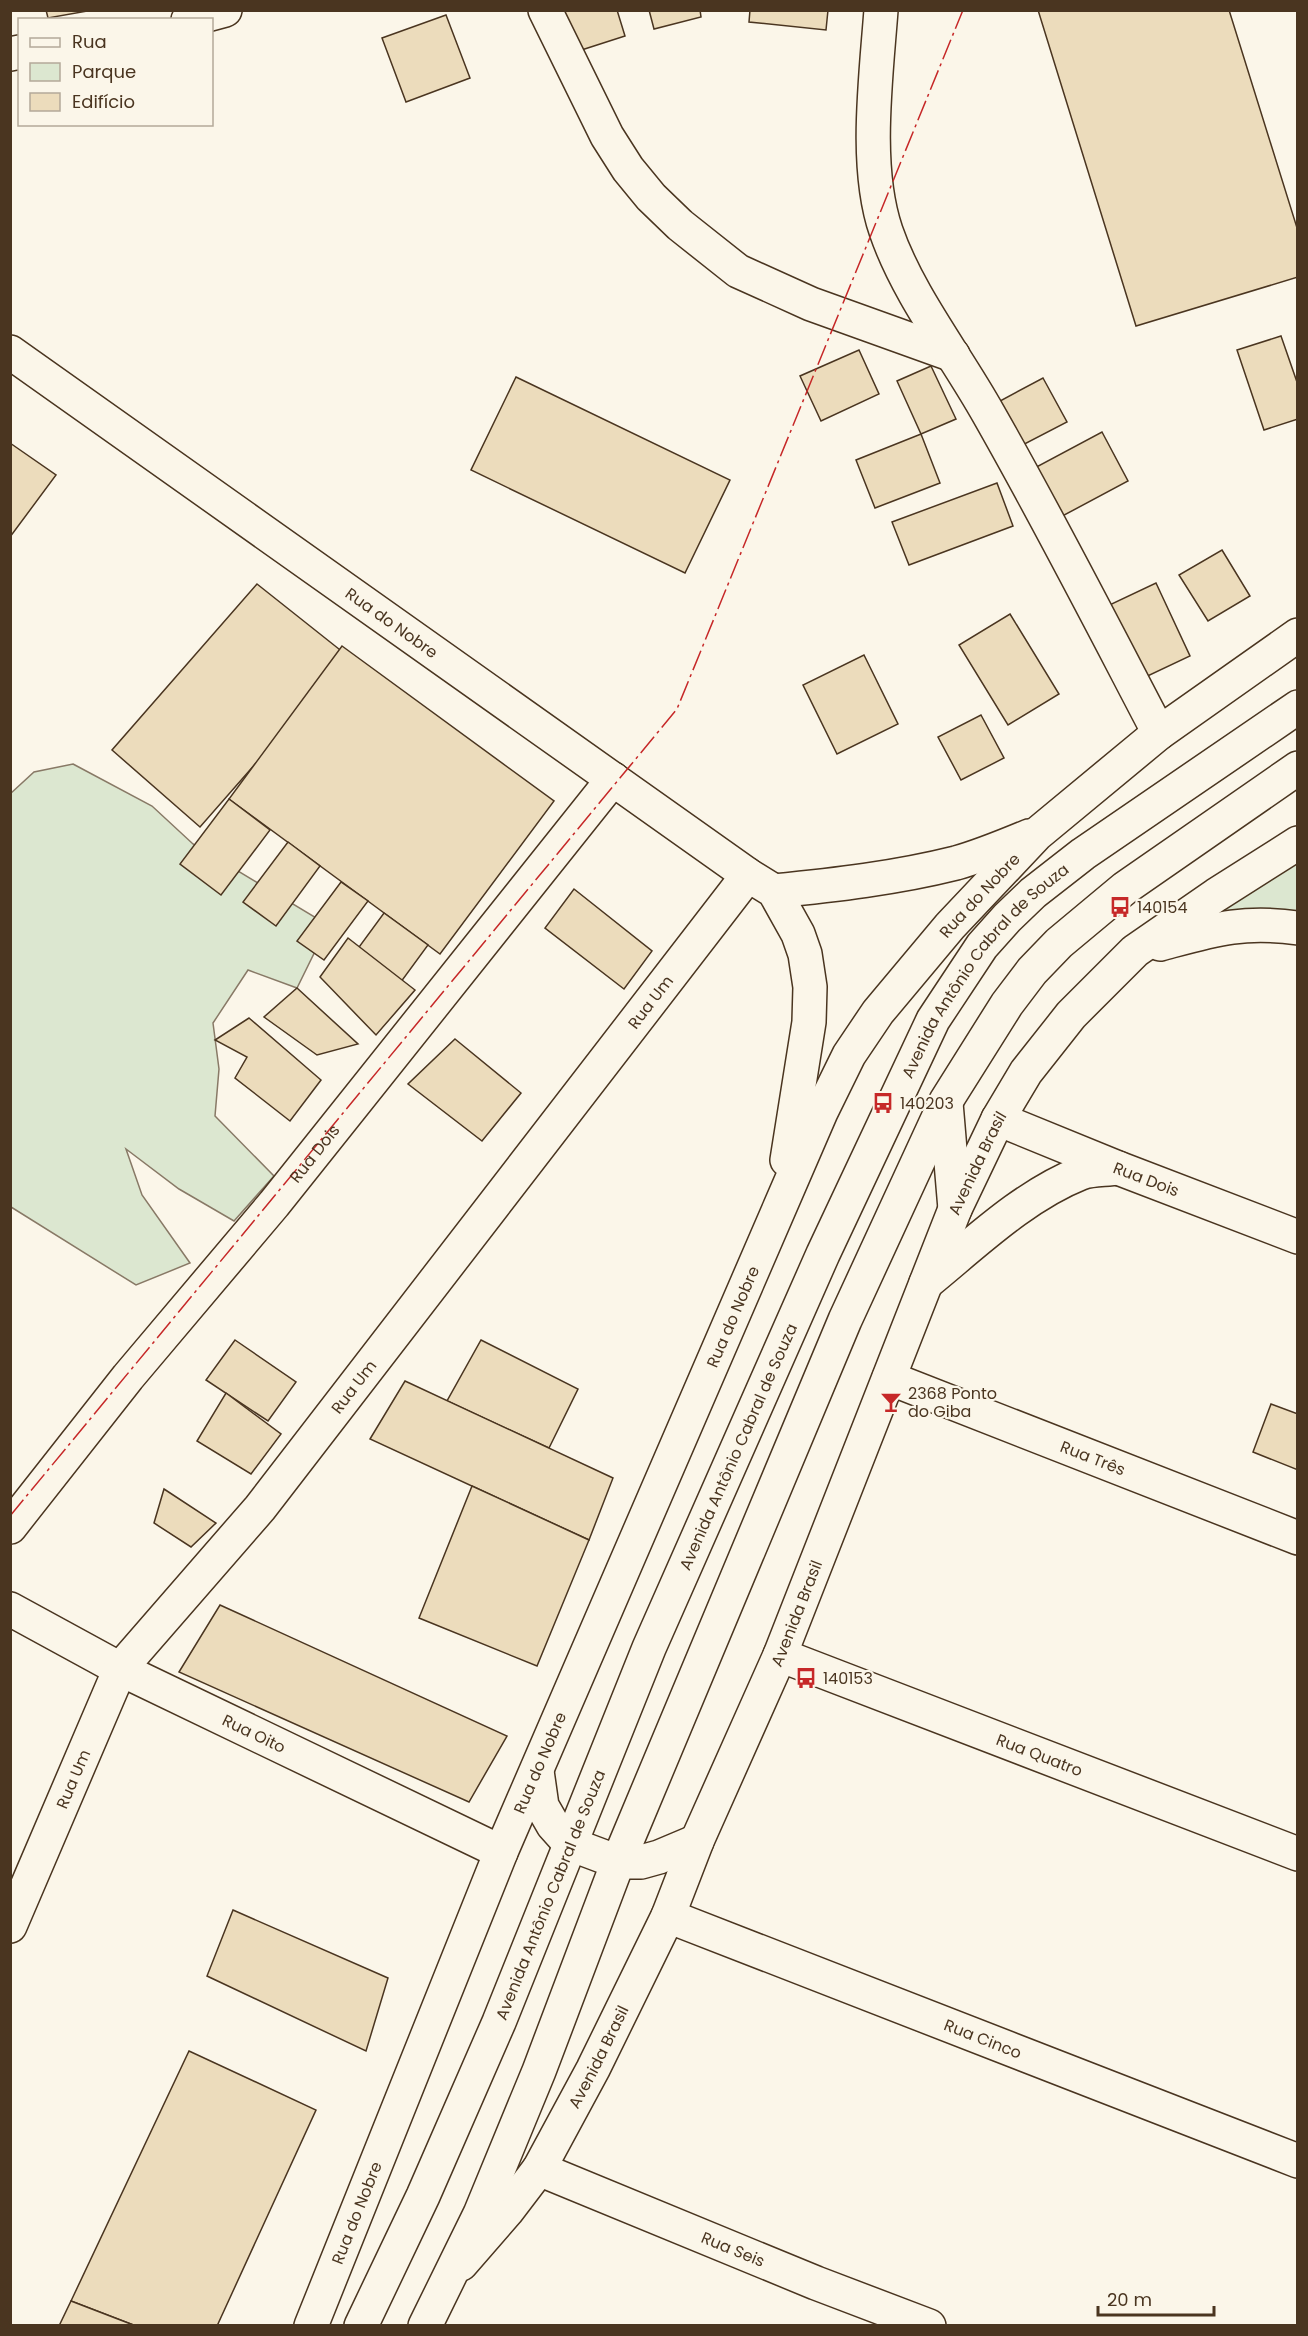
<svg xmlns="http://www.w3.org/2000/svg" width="1308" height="2336" viewBox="0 0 1308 2336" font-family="Poppins,sans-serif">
	<rect width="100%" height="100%" fill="#fbf6e9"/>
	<g fill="#dce7d0" stroke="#887966" stroke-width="1.5">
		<path d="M73 764 152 806 193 844 328 925 297 988 248 970 213 1023 219 1069 215 1116 274 1176 234 1221 179 1189 126 1149 142 1195 190 1263 136 1285 11 1207 10 794 34 772Z"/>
		<path d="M1297 856V920L1178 929Z"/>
	</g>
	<g fill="#ecdcbc" stroke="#4a3520" stroke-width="1.5">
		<path d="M46 10H93L48 18Z"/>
		<path d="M554 10H617L625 36 569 54Z"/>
		<path d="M649 10H700L701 17 654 29Z"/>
		<path d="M750 10H828L826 30 749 22Z"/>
		<path d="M1038 10H1229L1298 231V277L1136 326Z"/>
		<path d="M446 15 470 78 406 102 382 38Z"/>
		<path d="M1281 336 1298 385V419L1264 430 1237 350Z"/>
		<path d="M859 350 879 394 821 421 800 376Z"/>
		<path d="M931 366 956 419 921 434 897 381Z"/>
		<path d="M516 377 730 480 685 573 471 470Z"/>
		<path d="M1043 378 1067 422 1011 451 987 408Z"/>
		<path d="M1102 432 1128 481 1053 521 1027 472Z"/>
		<path d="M921 434 940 483 875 508 856 460Z"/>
		<path d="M10 443 56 475 10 537Z"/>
		<path d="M997 483 1013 526 909 565 892 522Z"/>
		<path d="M1222 550 1250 596 1208 621 1179 575Z"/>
		<path d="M1156 583 1190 656 1137 681 1103 608Z"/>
		<path d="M257 584 349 657 200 827 112 750Z"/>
		<path d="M1010 614 1059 694 1008 725 959 645Z"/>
		<path d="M342 646 554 801 440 954 229 799Z"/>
		<path d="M864 655 898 724 837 754 803 685Z"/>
		<path d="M981 715 1004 758 961 780 938 737Z"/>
		<path d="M229 799 270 830 221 895 180 864Z"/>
		<path d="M288 842 320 866 276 926 243 902Z"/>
		<path d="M341 882 368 901 324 960 297 941Z"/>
		<path d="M574 889 652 951 624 989 545 928Z"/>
		<path d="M384 913 428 945 384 1005 340 973Z"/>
		<path d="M348 938 415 990 376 1035 320 977Z"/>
		<path d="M297 988 358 1044 317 1055 264 1017Z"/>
		<path d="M249 1018 321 1080 290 1121 235 1078 247 1057 215 1040Z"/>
		<path d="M455 1039 521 1093 482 1141 408 1084Z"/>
		<path d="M235 1340 296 1382 268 1421 206 1380Z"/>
		<path d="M481 1340 578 1389 549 1448 447 1401Z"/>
		<path d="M405 1381 613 1478 589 1540 370 1439Z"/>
		<path d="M226 1393 281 1434 251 1474 197 1441Z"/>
		<path d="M1271 1404 1298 1414V1470L1253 1452Z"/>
		<path d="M472 1486 589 1540 537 1666 419 1618Z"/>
		<path d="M164 1489 216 1523 191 1547 154 1523Z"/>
		<path d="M220 1605 507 1736 469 1802 179 1672Z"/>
		<path d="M233 1910 388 1978 366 2051 207 1976Z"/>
		<path d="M189 2051 316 2110 217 2326H136L71 2301Z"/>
		<path d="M71 2301 136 2326H59Z"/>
	</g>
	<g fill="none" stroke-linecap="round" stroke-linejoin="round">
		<defs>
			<g id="street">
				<path d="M545 10 607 136 628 169 651 197 680 225 738 271 811 304 953 355"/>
				<path d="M881 10C876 78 864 167 886 231 908 295 955 354 988 413 1048 518 1103 626 1159 733"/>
				<path d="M188 20 225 10"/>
				<path d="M10 54 20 52"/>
				<path id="s1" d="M998 1119 1118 1168 1298 1237"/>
				<path d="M926 1283C974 1244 1023 1196 1081 1173 1092 1169 1106 1170 1118 1168"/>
				<path id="s2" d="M889 1378 1298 1538"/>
				<path id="s3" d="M10 1527 128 1377 274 1204 613 779"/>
				<path id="s4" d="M10 1609 120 1669 501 1852"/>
				<path id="s5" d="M780 1655 1298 1854"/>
				<path id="s6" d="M668 1916 1298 2161"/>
				<path id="s7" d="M10 1926 120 1669 260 1508 748 875"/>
				<path id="s8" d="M539 2169 816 2283 929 2326"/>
			</g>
			<g id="secondary">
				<path id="s9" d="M10 352 748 875 774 891 798 934 805 954 810 987 809 1022 787 1160"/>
				<path d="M774 891C835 885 896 878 956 863 981 856 1005 846 1029 836"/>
				<path id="s10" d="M311 2326 501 1852 821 1112 849 1055 878 1012 950 926 1037 834 1159 733 1298 635"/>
			</g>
			<g id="primary">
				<path d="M1160 944C1212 930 1242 920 1298 928"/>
				<path id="s11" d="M461 2264 507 2211 539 2169 593 2069 668 1916 697 1841 780 1655 955 1209 998 1119 1026 1072 1071 1015 1135 951 1216 895 1298 843"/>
			</g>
			<g id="highway">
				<path d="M946 1103 955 1209"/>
				<path d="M537 1771 542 1806 553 1825 570 1844 618 1862H641L659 1857 697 1841"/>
				<path id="s12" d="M361 2326 423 2196 499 2022 649 1648 823 1254 933 1020 982 946 1007 918 1033 893 1083 854 1298 707"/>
				<path d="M425 2326 480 2214 539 2071 618 1862 845 1320 946 1101 1007 1004 1032 971 1059 943 1125 888 1298 768"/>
			</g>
		</defs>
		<use href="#street" stroke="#4a3520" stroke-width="36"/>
		<use href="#secondary" stroke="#4a3520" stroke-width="36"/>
		<use href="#primary" stroke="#4a3520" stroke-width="36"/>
		<use href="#highway" stroke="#4a3520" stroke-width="36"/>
		<use href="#street" stroke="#fbf6e9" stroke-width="33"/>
		<use href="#secondary" stroke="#fbf6e9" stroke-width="33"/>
		<use href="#primary" stroke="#fbf6e9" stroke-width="33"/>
		<use href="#highway" stroke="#fbf6e9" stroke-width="33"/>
		<path stroke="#c62828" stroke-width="1.5" stroke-dasharray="21 4.5 3 4.5" stroke-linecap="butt" d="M10 1516 677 709 963 10"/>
	</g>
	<defs>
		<symbol id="bus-bare" viewBox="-9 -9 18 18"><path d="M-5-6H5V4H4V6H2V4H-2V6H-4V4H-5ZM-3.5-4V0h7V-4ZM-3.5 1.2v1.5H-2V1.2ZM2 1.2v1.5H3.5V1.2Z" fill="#c62828" stroke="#fbf6e9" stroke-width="2.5" paint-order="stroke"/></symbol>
		<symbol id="bar-bare" viewBox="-9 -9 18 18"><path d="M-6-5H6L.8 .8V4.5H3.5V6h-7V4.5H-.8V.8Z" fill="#c62828" stroke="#fbf6e9" stroke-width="2.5" paint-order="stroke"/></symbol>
	</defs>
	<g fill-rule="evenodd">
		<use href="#bus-bare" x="1105" y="892" width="30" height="30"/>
		<use href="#bus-bare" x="868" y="1088" width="30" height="30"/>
		<use href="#bar-bare" x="876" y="1387" width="30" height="30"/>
		<use href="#bus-bare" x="791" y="1663" width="30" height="30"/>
	</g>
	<g text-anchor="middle" stroke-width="4.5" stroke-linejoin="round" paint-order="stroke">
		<g font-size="16" fill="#4a3520" stroke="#fbf6e9">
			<text dy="6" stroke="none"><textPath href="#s9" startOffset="468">Rua do Nobre</textPath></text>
			<text dy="6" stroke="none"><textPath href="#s10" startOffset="1587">Rua do Nobre</textPath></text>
			<text dy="6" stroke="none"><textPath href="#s12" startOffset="1497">Avenida Antônio Cabral de Souza</textPath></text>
			<text dy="6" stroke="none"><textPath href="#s7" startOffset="1132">Rua Um</textPath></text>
			<text dy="6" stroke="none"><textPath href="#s3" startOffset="482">Rua Dois</textPath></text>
			<text dy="6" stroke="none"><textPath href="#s11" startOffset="1221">Avenida Brasil</textPath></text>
			<text dy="6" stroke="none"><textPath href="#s1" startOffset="160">Rua Dois</textPath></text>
			<text dy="6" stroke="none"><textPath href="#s10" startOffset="1094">Rua do Nobre</textPath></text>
			<text dy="6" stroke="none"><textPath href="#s7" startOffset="646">Rua Um</textPath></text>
			<text dy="6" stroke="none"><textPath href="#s12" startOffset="957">Avenida Antônio Cabral de Souza</textPath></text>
			<text dy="6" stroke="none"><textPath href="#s2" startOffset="219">Rua Três</textPath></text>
			<text dy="6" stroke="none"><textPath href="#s11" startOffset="736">Avenida Brasil</textPath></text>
			<text dy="6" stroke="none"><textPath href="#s4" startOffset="274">Rua Oito</textPath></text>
			<text dy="6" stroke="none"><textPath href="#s5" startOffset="278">Rua Quatro</textPath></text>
			<text dy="6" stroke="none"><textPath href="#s10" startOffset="608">Rua do Nobre</textPath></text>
			<text dy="6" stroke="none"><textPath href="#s7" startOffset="160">Rua Um</textPath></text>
			<text dy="6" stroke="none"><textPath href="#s12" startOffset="471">Avenida Antônio Cabral de Souza</textPath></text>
			<text dy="6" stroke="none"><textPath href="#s6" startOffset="338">Rua Cinco</textPath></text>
			<text dy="6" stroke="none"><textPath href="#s11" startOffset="250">Avenida Brasil</textPath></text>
			<text dy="6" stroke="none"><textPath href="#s10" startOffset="122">Rua do Nobre</textPath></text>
			<text dy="6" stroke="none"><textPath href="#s8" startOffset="210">Rua Seis</textPath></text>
		</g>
		<g font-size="16" fill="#4a3520" stroke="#fbf6e9" text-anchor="start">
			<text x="1137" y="913">140154</text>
			<text x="900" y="1109">140203</text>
			<text x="908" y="1399">2368 Ponto<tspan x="908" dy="18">do Giba</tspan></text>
			<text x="823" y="1684">140153</text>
		</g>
	</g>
	<rect width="1308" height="2336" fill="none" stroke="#4a3520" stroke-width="24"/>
	<rect x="18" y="18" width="195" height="108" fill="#fbf6e9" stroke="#b4a999" stroke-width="1.5"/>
	<rect x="30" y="38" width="30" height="9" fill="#fbf6e9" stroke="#b4a999" stroke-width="1.5"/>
	<text x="72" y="48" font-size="18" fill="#4a3520">Rua</text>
	<rect x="30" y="63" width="30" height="18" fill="#dce7d0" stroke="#b4a999" stroke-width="1.5"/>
	<text x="72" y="78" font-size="18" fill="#4a3520">Parque</text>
	<rect x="30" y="93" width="30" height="18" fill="#ecdcbc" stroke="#b4a999" stroke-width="1.5"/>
	<text x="72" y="108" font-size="18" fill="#4a3520">Edifício</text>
	<path d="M1098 2306v9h116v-9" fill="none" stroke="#4a3520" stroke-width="3"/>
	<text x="1107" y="2306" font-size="18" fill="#4a3520" stroke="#fbf6e9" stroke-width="4.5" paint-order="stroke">20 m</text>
</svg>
